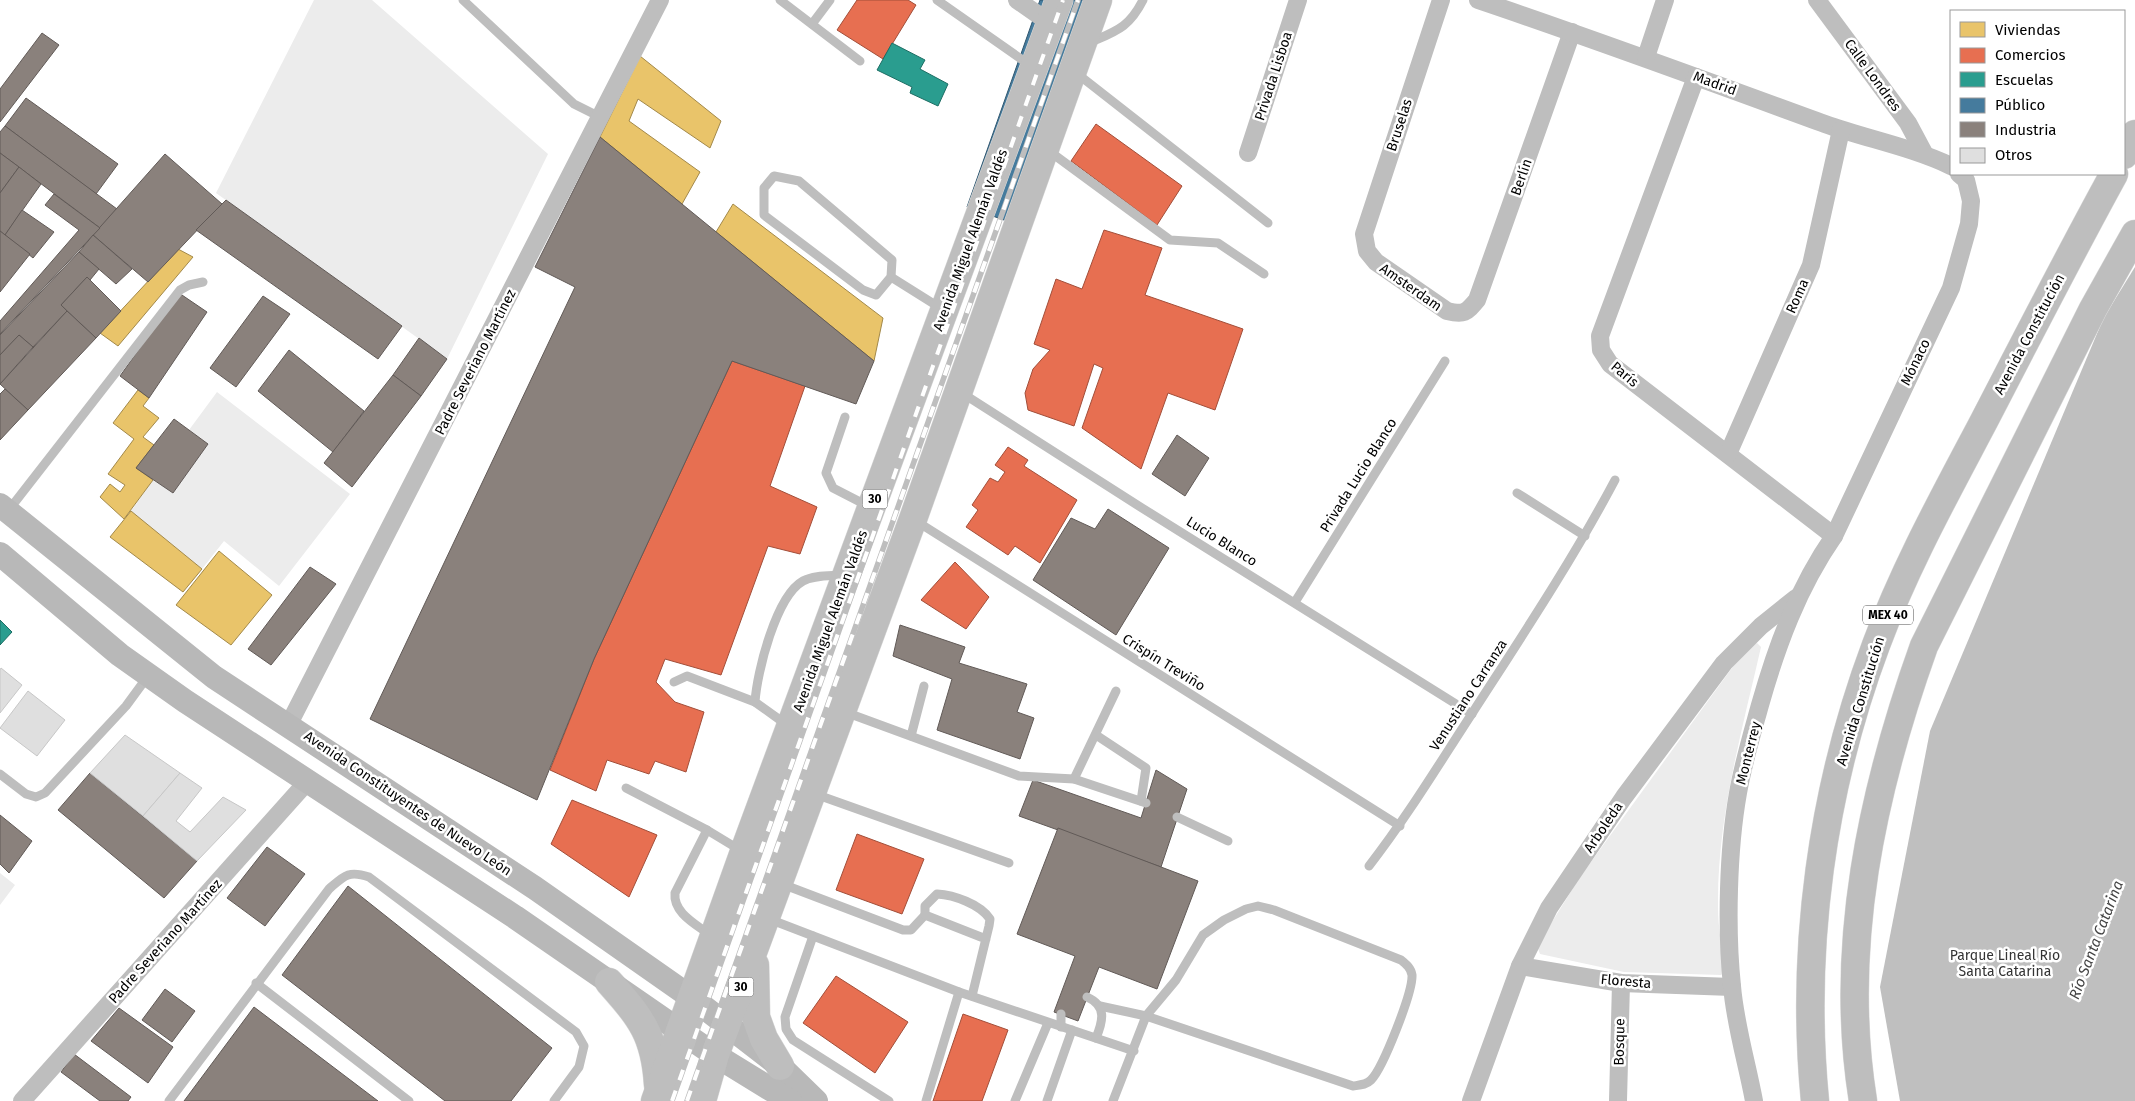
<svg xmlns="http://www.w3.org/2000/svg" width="2135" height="1101" viewBox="0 0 2135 1101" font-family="'Fira Sans',sans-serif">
	<rect width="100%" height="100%" fill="#fff"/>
	<g fill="#ececec">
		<path d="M314 0H372L548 154 447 359 216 193Z"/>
		<path d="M217 392 350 494 279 586 224 541 202 569 131 511 153 480 173 493 208 444 189 430Z"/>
		<path d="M1757 643 1761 647C1742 731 1717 818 1718 906 1718 928 1722 949 1725 971L1721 975 1624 972 1540 954 1537 946 1580 877 1745 650Z"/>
		<path d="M0 873 15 885 0 905Z"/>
	</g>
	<path fill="#bfbfbf" d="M2135 267V1101H1900L1880 987 1930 731 2104 317Z"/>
	<g fill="#e9c46a" stroke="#a3894a">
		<path d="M640 56 721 121 710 148 638 99 629 121 700 172 682 204 600 137Z"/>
		<path d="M733 204 883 318 874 361 716 232Z"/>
		<path d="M178 249 193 257 118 346 100 333Z"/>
		<path d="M138 390 149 398 143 406 159 418 143 437 154 445 136 468 153 480 124 519 100 497 110 484 120 492 125 485 108 474 134 439 113 423Z"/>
		<path d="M131 511 202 569 183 592 110 537Z"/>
		<path d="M219 551 272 595 231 645 176 605Z"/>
	</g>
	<g fill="#e76f51" stroke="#a24e39">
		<path d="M857 0H908L916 5 883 59 837 30Z"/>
		<path d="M1096 124 1182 186 1157 225 1071 161Z"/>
		<path d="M1104 230 1162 248 1145 295 1243 329 1215 410 1168 393 1141 469 1082 428 1103 368 1094 364 1074 426 1028 410 1025 393 1033 369 1050 350 1034 344 1056 279 1082 289Z"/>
		<path d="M732 361 805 386 770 486 817 507 800 554 768 546 721 675 665 659 656 682 675 702 704 712 686 772 655 761 649 774 607 760 596 791 550 770 594 659Z"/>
		<path d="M1008 447 1028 460 1024 466 1077 500 1040 563 1015 546 1008 555 966 527 978 510 972 505 990 478 998 482 1005 472 995 465Z"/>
		<path d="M955 562 989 597 966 629 921 600Z"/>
		<path d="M572 800 657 835 629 897 551 844Z"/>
		<path d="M857 834 924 859 902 914 836 890Z"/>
		<path d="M836 976 908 1022 875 1073 803 1023Z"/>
		<path d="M963 1014 1008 1030 982 1101H933Z"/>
	</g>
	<g fill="#2a9d8f" stroke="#1d6e64">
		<path d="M892 43 925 60 920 69 948 84 938 106 910 93 912 87 877 70Z"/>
		<path d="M0 620 12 632 0 645Z"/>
	</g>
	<path fill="#457b9d" stroke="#30566e" d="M1040 0H1087L1021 226 967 207Z"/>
	<g fill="#8a817c" stroke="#615a57">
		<path d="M42 33 59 45 0 122V89Z"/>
		<path d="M26 98 118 164 96 194 5 126Z"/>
		<path d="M5 126 117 209 100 228 0 153V132Z"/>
		<path d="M600 137 874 361 856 404 732 361 594 659 537 800 370 719 575 287 535 267Z"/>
		<path d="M0 153 19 167 0 193Z"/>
		<path d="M165 154 222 204 148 282 93 235Z"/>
		<path d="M19 167 41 184 5 235 0 231V193Z"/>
		<path d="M54 194 100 228 0 334V321L79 230 45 205Z"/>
		<path d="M226 200 402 326 378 359 196 230Z"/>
		<path d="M22 210 54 232 33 258 5 235Z"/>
		<path d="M0 231 30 254 0 292Z"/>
		<path d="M93 235 132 269 116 284 79 252Z"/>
		<path d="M79 252 99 269 90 280 87 277 61 305 67 311 33 347 19 335 0 355V335Z"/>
		<path d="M87 277 121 311 96 338 61 305Z"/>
		<path d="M179 293 207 312 149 398 120 376Z"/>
		<path d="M263 296 290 314 236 387 210 368Z"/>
		<path d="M67 311 96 338 28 410 0 384Z"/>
		<path d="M19 335 33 347 0 384V355Z"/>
		<path d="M419 338 447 359 421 396 393 375Z"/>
		<path d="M289 350 364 411 333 452 258 391Z"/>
		<path d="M393 375 421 396 352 487 324 463Z"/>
		<path d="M5 389 28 410 0 440V394Z"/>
		<path d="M174 419 208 444 173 493 136 468Z"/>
		<path d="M1177 435 1209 458 1185 496 1152 474Z"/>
		<path d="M1108 509 1169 548 1116 635 1033 580 1071 518 1095 529Z"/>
		<path d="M310 567 336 584 271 665 248 649Z"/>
		<path d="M900 625 965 647 959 663 1027 684 1017 712 1034 718 1020 759 937 730 952 679 893 656Z"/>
		<path d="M1156 770 1187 789 1161 867 1019 816 1033 780 1141 818Z"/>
		<path d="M90 773 197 861 164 898 58 810Z"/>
		<path d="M0 815 32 841 9 873 0 864Z"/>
		<path d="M1058 828 1198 881 1157 989 1099 967 1078 1021 1054 1012 1075 956 1017 934Z"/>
		<path d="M267 847 305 874 265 926 227 898Z"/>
		<path d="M348 886 552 1048 511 1101H445L282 975Z"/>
		<path d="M165 989 195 1011 172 1042 142 1020Z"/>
		<path d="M254 1007 378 1101H184Z"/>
		<path d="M119 1008 173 1047 148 1083 91 1041Z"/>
		<path d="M74 1054 131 1097 128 1101H100L61 1072Z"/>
	</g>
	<g fill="#dfdfdf" stroke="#c7c7c7">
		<path d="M1 668 22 685 0 713V670Z"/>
		<path d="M28 691 65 720 37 756 0 728Z"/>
		<path d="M125 735 180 773 143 816 90 773Z"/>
		<path d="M180 773 202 788 176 821 190 832 223 797 246 810 197 861 143 816Z"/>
	</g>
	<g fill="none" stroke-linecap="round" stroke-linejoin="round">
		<defs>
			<g id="highway">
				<path d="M2124 155 2135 134"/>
				<path d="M755 965 756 1017 764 1039 780 1066"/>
				<path d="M609 982C641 1018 655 1035 658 1085"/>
				<path d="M655 1101 746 846 1059 0"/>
				<path d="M702 1101 715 1055 913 519 1098 0"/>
				<path d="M1815 1101C1800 948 1822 789 1876 645 1905 567 1945 495 1984 421 2027 338 2069 256 2114 174"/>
				<path d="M1863 1101C1838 947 1872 791 1924 646L2093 309 2135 234"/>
			</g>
		</defs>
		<use href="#highway" stroke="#dbdbdb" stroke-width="29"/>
		<g stroke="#bebebe" stroke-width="9">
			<path d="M463 0 574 104 600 117"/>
			<path d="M780 0 860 61"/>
			<path d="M937 0 1031 66"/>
			<path d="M812 24 830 0"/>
			<path d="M1089 43C1116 31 1129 28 1143 0"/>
			<path d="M1075 72 1268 223"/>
			<path d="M1049 151 1170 240 1218 243 1264 274"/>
			<path d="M774 176 799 181 892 260 891 277 876 295 863 290 764 215V188Z"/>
			<path d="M891 277 942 309"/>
			<path d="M962 393 1142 508 1472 714"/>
			<path d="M845 417 826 473 833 488 868 506"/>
			<path d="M1517 493 1585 536"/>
			<path d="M8 511 180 290 189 285 203 282"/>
			<path d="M916 521 1400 826"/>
			<path d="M1295 602 1445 361"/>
			<path d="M674 682 687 676 755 702"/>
			<path d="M845 712 1019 776 1074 779 1146 803"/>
			<path d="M787 725 755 702C757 672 776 596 803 581 814 575 829 576 842 575"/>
			<path d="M1096 735 1146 768 1141 801"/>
			<path d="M911 736 924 686"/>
			<path d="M0 774 26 794 36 797 45 793 126 706 148 676"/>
			<path d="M1074 779 1116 691"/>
			<path d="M626 788 707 830 740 850"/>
			<path d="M815 794 1009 863"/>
			<path d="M1177 817 1228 841"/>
			<path d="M707 830 675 893C673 913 696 924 710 935"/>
			<path d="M1369 866C1407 817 1439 764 1473 712 1522 636 1572 561 1615 480"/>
			<path d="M782 884 903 930H911L925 915"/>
			<path d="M769 919 959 992 926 1101"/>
			<path d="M813 936 785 1017 786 1029 793 1040 889 1101"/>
			<path d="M256 983 409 1101"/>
			<path d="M959 992 1134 1051"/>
			<path d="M972 996 989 926 990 919C980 904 954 895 937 894L925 906V915L986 939"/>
			<path d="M1087 997C1107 1006 1103 1021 1096 1038"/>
			<path d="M1100 1006 1146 1016 1353 1086C1360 1085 1366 1085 1371 1080 1383 1068 1413 992 1412 975 1411 968 1406 964 1401 960L1274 910 1258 906 1246 909 1224 920 1203 935 1176 980 1146 1016 1113 1101"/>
			<path d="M1061 1014V1027"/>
			<path d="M169 1101 329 889C344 876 348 870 369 877L576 1032 584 1046 579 1067 554 1101"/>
			<path d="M1015 1101 1048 1023"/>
			<path d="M1047 1101 1072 1030"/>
		</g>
		<g stroke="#bebebe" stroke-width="18">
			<path d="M1017 0 1050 23"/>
			<path d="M1441 0 1364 234 1367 251 1376 262 1447 311C1464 315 1466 313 1477 300L1572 32"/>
			<path d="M1478 0C1594 39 1710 82 1825 124 1867 139 1911 147 1951 166"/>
			<path d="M1817 0 1908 123 1924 153"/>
			<path d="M1646 57 1665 0"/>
			<path d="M1696 77 1600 336 1601 350 1610 364 1834 536"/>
			<path d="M1248 153 1298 0"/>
			<path d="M1728 454 1811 265 1841 130"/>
			<path d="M289 724 660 0"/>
			<path d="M1520 966 1621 983 1732 987"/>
			<path d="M22 1101 307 782"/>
			<path d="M1471 1101 1520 966 1549 908 1624 797 1724 663 1761 626 1796 598"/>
			<path d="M1618 1101 1621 983"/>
			<path d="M1754 1101C1747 1063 1735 1024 1732 986 1726 929 1728 849 1738 793 1743 764 1752 734 1760 705 1777 645 1798 588 1834 536L1951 288 1969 224 1971 201 1966 180 1959 174"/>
		</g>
		<g stroke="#b8b8b8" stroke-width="24">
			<path d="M0 505 214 677 535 888 692 998 780 1066 816 1101"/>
			<path d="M0 554 120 655 185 701 515 917 715 1055 790 1101"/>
		</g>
		<use href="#highway" stroke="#bebebe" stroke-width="28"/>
		<defs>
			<g id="rail">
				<path d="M672 1101 1063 0"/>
				<path d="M687 1101 1078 0"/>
			</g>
		</defs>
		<use href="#rail" stroke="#bebebe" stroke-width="5.5"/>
		<use href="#rail" stroke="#fff" stroke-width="4" stroke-dasharray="11" stroke-linecap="butt"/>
	</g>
	<g text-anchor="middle" stroke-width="5" stroke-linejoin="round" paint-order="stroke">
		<g fill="#fff" stroke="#4c4c4c" stroke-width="1">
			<rect x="862.5" y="489.5" width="25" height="19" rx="4"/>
			<rect x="1863" y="605.5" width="50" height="19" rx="4"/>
			<rect x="728.5" y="977.5" width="25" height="19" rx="4"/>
		</g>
		<g font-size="12" font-weight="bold" fill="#000">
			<text x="875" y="503">30</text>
			<text x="1888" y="619">MEX 40</text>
			<text x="741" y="991">30</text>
		</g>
		<g font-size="14" fill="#000" stroke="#fff">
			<text transform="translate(1873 75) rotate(54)" y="5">Calle Londres</text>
			<text transform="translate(1273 76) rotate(-72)" y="5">Privada Lisboa</text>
			<text transform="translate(1715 83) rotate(20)" y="5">Madrid</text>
			<text transform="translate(1399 125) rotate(-72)" y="5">Bruselas</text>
			<text transform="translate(1521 177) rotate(-71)" y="5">Berlín</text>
			<text transform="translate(970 240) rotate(-70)" y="5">Avenida Miguel Alemán Valdés</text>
			<text transform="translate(1411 287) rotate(35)" y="5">Amsterdam</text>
			<text transform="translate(1797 296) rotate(-66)" y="5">Roma</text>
			<text transform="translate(2029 334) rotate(-62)" y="5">Avenida Constitución</text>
			<text transform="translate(475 362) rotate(-63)" y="5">Padre Severiano Martínez</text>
			<text transform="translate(1915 362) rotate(-64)" y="5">Mónaco</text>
			<text transform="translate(1625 374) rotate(40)" y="5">París</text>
			<text transform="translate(1358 475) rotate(-58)" y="5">Privada Lucio Blanco</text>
			<text transform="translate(1222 541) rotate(32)" y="5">Lucio Blanco</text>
			<text transform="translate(830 621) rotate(-70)" y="5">Avenida Miguel Alemán Valdés</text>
			<text transform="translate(1164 662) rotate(32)" y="5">Crispín Treviño</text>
			<text transform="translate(1468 695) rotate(-57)" y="5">Venustiano Carranza</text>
			<text transform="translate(1860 701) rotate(-73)" y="5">Avenida Constitución</text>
			<text transform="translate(1748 753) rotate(-76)" y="5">Monterrey</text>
			<text transform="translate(408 803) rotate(34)" y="5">Avenida Constituyentes de Nuevo León</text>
			<text transform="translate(1603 827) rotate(-56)" y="5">Arboleda</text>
			<text transform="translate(165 941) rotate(-48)" y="5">Padre Severiano Martínez</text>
			<text transform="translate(1626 981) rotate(5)" y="5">Floresta</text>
			<text transform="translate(1619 1042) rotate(-89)" y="5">Bosque</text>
		</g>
		<g font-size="14" fill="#333" stroke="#fff">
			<text x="2005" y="960">Parque Lineal Río<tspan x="2005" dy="16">Santa Catarina</tspan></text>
		</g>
		<g font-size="15" font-style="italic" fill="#444" stroke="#fff">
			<text transform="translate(2096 940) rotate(-69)" y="5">Río Santa Catarina</text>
		</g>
	</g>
	<rect x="1950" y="10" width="175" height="165" fill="#ffffff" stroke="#999999"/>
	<rect x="1960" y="22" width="25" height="15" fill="#e9c46a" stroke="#999999"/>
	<text x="1995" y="35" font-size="15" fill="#000000">Viviendas</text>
	<rect x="1960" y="48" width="25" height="15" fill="#e76f51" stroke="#999999"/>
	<text x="1995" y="60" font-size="15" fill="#000000">Comercios</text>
	<rect x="1960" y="72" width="25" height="15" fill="#2a9d8f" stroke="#999999"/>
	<text x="1995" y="85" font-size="15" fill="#000000">Escuelas</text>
	<rect x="1960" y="98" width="25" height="15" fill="#457b9d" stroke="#999999"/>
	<text x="1995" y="110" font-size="15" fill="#000000">Público</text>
	<rect x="1960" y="122" width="25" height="15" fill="#8a817c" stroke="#999999"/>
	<text x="1995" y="135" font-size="15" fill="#000000">Industria</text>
	<rect x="1960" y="148" width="25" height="15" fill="#dfdfdf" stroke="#999999"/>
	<text x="1995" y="160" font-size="15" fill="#000000">Otros</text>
</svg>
